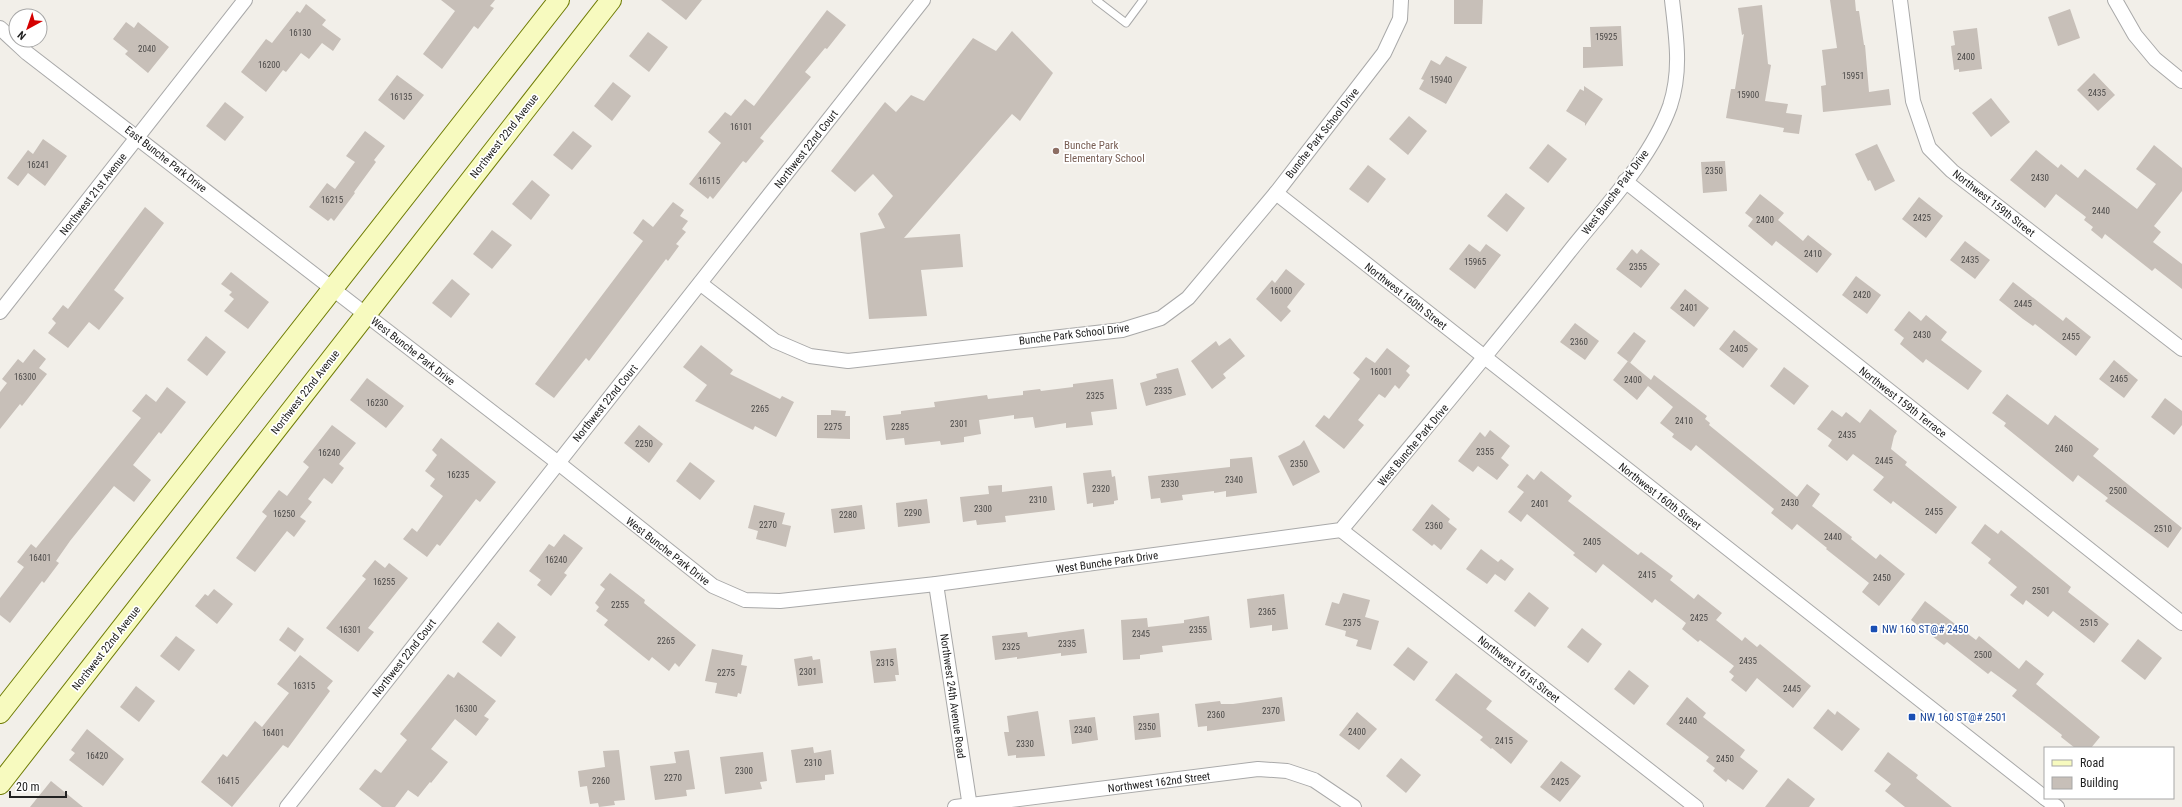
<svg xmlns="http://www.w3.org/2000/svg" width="2182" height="807" viewBox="0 0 2182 807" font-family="'Roboto Condensed',sans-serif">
	<rect width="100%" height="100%" fill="#f2efe9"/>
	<g fill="#c7bfb8">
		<path d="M441 0H495L490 6 494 8 478 29 474 26 442 69 423 54 455 11Z"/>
		<path d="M661 0H702L686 20Z"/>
		<path d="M1454 0H1483L1482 24H1454Z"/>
		<path d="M1830 0H1855L1856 11H1859L1864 45H1865L1869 92 1889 89 1891 105 1823 112 1821 86 1826 85 1822 50 1837 48Z"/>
		<path d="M306 4 326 20 322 25 341 39 333 51 322 43 309 59 301 53 286 72 283 70 266 92 241 72 266 39 272 43 297 11 300 13Z"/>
		<path d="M1762 5 1768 64 1771 65 1765 101 1788 104 1786 113 1802 115 1799 134 1783 132 1784 128 1726 118 1731 89H1735L1744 34 1742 35 1738 8Z"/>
		<path d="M2070 9 2080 38 2058 46 2048 17Z"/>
		<path d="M827 10 846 25 827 49 825 48 805 72 811 77 760 138 764 141 746 163 743 161 713 199 710 196 708 199 689 184 721 143 708 132 725 112 731 116 745 99 754 106Z"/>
		<path d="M126 22 134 28 138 22 169 47 148 73 125 54 128 51 113 39Z"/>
		<path d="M1621 26 1623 66 1583 68V47H1591L1590 27Z"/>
		<path d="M1977 28 1982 69 1959 72V69L1954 70 1951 46 1955 45 1953 31Z"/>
		<path d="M1012 31 1053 73 1020 121 1012 114 904 238 960 234 963 267 921 270 927 316 869 319 860 233 885 228 878 214 893 196 873 174 855 192 831 171 885 102 896 112 911 95 924 101 973 38 996 51Z"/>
		<path d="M648 32 668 47 649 72 629 56Z"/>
		<path d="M1446 56 1467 67 1446 104 1419 89 1424 80 1421 79 1431 60 1440 65Z"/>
		<path d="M2094 73 2115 95 2098 111 2077 90Z"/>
		<path d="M397 75 424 95 404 120 378 100Z"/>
		<path d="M613 82 631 96 612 121 594 106Z"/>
		<path d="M1584 86 1603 99 1585 126V123L1566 111 1580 89 1584 91Z"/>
		<path d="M1991 98 2010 122 1991 137 1972 113Z"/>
		<path d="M225 102 244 117 225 141 206 126Z"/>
		<path d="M1409 116 1427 131 1408 155 1389 139Z"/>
		<path d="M365 131 385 146 374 160 376 162 354 192 355 193 334 221 331 218 328 221 309 207 327 183 335 189 355 162 346 156Z"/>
		<path d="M573 131 592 146 572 170 553 155Z"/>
		<path d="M43 139 67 156 45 186 28 173 18 186 7 178 28 150 33 154Z"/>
		<path d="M1548 144 1567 159 1548 183 1529 168Z"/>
		<path d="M1877 144 1895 181 1875 191 1870 180 1868 181 1855 154Z"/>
		<path d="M2154 145 2182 168V191L2154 226 2161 232 2153 242 2182 264V289L2155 268 2152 271 2105 234 2102 239 2091 230 2093 227 2084 220 2086 217 2056 194 2045 208 2010 180 2036 150 2058 168 2061 164 2078 178 2085 169 2137 209 2156 184 2136 169Z"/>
		<path d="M1725 161 1727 191 1703 193 1701 162Z"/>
		<path d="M1368 165 1386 179 1368 203 1349 189Z"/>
		<path d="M532 180 550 195 531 220 512 204Z"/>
		<path d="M1506 193 1525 208 1507 232 1487 216Z"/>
		<path d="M1760 194 1784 213 1778 220 1803 241 1808 235 1832 254 1817 273 1776 241 1772 246 1748 226 1753 219 1745 213Z"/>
		<path d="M1919 197 1943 216 1926 238 1902 219Z"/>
		<path d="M673 202 684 210 680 216 688 221 682 229 686 232 676 244 679 246 668 261 666 259 589 361 586 358 554 398 535 384 643 241 633 233 643 219 653 227Z"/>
		<path d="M145 207 164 223 114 290 124 298 99 330 89 322 68 348 48 333 56 323 52 319 63 305 68 309Z"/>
		<path d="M492 230 512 245 492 269 473 254Z"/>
		<path d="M1965 241 1990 260 1975 279 1950 260Z"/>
		<path d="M1469 244 1480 252 1486 244 1501 255 1475 289 1449 269Z"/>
		<path d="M1632 249 1637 254 1641 249 1660 264 1641 288 1616 269Z"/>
		<path d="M1286 269 1305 284 1287 307 1291 311 1281 322 1256 299 1272 280 1275 283Z"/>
		<path d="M231 272 269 302 248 329 224 311 234 299 229 295 232 292 221 284Z"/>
		<path d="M1856 276 1881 295 1867 314 1842 295Z"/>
		<path d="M452 279 470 294 451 318 432 303Z"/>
		<path d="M2013 282 2063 321 2066 317 2091 337 2076 356 2035 324 2033 326 2023 319 1999 300Z"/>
		<path d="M1685 289 1709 308 1694 327 1670 308Z"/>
		<path d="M1909 311 1921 321 1926 315 1947 332 1941 340 1982 371 1968 390 1926 359 1923 363 1900 344 1904 338 1894 330Z"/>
		<path d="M1575 323 1599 341 1585 360 1560 342Z"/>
		<path d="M1734 330 1758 349 1743 368 1719 349Z"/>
		<path d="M1634 332 1646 341 1630 363 1617 353Z"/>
		<path d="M206 336 226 352 207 376 187 360Z"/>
		<path d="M1230 338 1245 356 1223 374 1226 378 1212 389 1191 361 1216 341 1219 346Z"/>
		<path d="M701 345 733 370 730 374 780 399 782 396 794 402 776 437 755 426 753 430 695 401 707 385 683 367Z"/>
		<path d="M1387 348 1410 366 1406 371 1410 375 1399 389 1395 385 1385 398 1379 394 1358 420 1364 425 1344 449 1315 426 1324 415 1329 419 1360 379 1353 373 1366 357 1375 363Z"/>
		<path d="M34 349 46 359 39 368 47 374 22 406 20 404 0 429V392L7 383 2 379 18 359 23 363Z"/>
		<path d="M2114 360 2138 380 2124 398 2099 379Z"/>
		<path d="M1628 361 1651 380 1654 375 1707 416 1705 419 1710 423 1709 425 1797 497 1807 484 1820 494 1812 506 1852 537 1851 539 1876 559 1880 554 1905 574 1879 606 1862 592 1869 583 1826 549 1827 548 1797 524 1792 530 1771 513 1774 509 1696 445 1691 451 1672 437 1674 434 1660 423 1673 407 1648 386 1637 400 1613 380Z"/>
		<path d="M1784 367 1809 386 1794 405 1770 386Z"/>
		<path d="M1178 368 1186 395 1146 406 1140 383 1157 378 1156 374Z"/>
		<path d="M367 378 404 406 386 428 350 400Z"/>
		<path d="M1113 379 1117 409 1091 412 1093 425 1066 428V423L1035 428 1033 417 1014 419V415L979 420 981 434 964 437V442L941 445 940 441 905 445 904 438 886 440 883 416 901 414V411L935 407 934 402 987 395 988 399 1023 395V391L1040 389 1041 391 1073 387V384Z"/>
		<path d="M167 387 186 402 161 434 159 432 133 465 151 480 134 502 114 486 70 541 56 561 59 563 44 583 42 581 10 623 0 615V598L24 567 17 562 31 544 36 548 141 418 132 411 146 394 156 402Z"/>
		<path d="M2007 394 2048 425 2055 415 2099 449 2093 456 2182 528 2168 548 2105 501 2108 498 2078 475 2073 482 2004 426 2006 423 1992 413Z"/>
		<path d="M2165 398 2182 411V425L2174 435 2151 417Z"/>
		<path d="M1870 409 1897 431 1894 436 1891 449 1907 462 1905 465 1957 507 1936 534 1893 501 1891 504 1873 490 1884 477 1853 454 1847 461 1828 446 1832 440 1817 429 1832 410 1842 417 1846 412 1860 423Z"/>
		<path d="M831 410 846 411 845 416H850V439L817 438V415H831Z"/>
		<path d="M332 425 356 443 339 464 344 468 332 484 324 478 308 499 312 502 300 517 306 521 294 537 287 531 255 572 236 558 267 516 262 512 279 490 287 496 309 467 303 462Z"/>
		<path d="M639 425 663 444 649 463 624 443Z"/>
		<path d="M1490 430 1510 446 1501 458 1509 465 1497 480 1478 466 1473 472 1458 461 1480 432 1485 437Z"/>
		<path d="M441 438 496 482 480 502 476 499 440 546 437 544 427 557 403 539 412 528 417 532 443 496 430 486 435 479 425 471 437 455 432 450Z"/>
		<path d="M1304 440 1320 472 1293 486 1278 456 1300 445Z"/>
		<path d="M1252 457 1257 493 1226 497V491L1214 493V491L1182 495 1183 500 1161 503 1160 498 1151 499 1148 476 1230 467V459Z"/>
		<path d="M690 462 715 481 700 500 676 481Z"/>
		<path d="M1111 470 1112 477 1115 476 1118 500 1114 501V504L1093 507V503L1087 504 1083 473Z"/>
		<path d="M1541 471 1572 496 1568 501 1638 555 1641 552 1673 576 1670 580 1694 599 1698 594 1722 613 1716 620 1742 641 1745 637 1757 647 1760 644 1811 686 1793 708 1757 678 1746 692 1731 680 1734 676 1729 672 1734 666 1700 640 1698 642 1682 629 1686 623 1655 599 1652 603 1603 564 1596 573 1573 555 1575 553 1527 514 1521 522 1508 512 1524 492 1517 487 1527 474 1534 480Z"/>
		<path d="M1002 485V492L1052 486 1055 510 1005 516 1006 522 977 525 976 520 963 522 960 497 989 494 988 486Z"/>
		<path d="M927 499 930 523 898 527 896 503Z"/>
		<path d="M1432 504 1450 519 1448 522 1457 529 1441 550 1434 544 1432 546 1412 530Z"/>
		<path d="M754 505 785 513 782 524 791 526 786 547 756 539 758 531 748 528Z"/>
		<path d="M862 505 865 529 834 533 831 509Z"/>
		<path d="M1985 524 1998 534 2001 530 2022 547 2071 587 2068 592 2109 624 2094 643 2053 611 2048 617 2026 600 2023 605 2010 595 2017 587 1988 563 1991 559 1971 543Z"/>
		<path d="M564 534 583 548 564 573 567 575 551 596 537 585 541 580 529 571 549 544 554 547Z"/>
		<path d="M1481 549 1498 562 1501 559 1514 569 1505 581 1495 574 1487 584 1466 569Z"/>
		<path d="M375 560 385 568 389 563 408 578 368 628 374 632 358 652 326 628 366 579 362 576Z"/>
		<path d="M610 573 645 600 644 603 696 645 679 667 675 663 669 671 652 657 649 661 604 625 608 620 596 611 599 607 595 603 605 589 600 585Z"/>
		<path d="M214 589 233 604 217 624 195 606 205 594 208 596Z"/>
		<path d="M1529 592 1549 608 1535 627 1514 611Z"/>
		<path d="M1343 593 1370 600 1365 617 1379 621 1371 650 1356 646 1358 640 1345 636 1346 631 1325 625 1332 602 1339 604Z"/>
		<path d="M1284 594 1288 629 1272 631V625L1250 628 1247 599Z"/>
		<path d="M1925 601 1976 640 1979 636 2019 669 2026 660 2044 674 2036 684 2100 737 2091 748H2075L2061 737 2062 735 2012 696 2017 690 1991 671 1988 674 1947 642 1944 645 1911 620Z"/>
		<path d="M1209 616 1212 640 1162 646 1163 652 1140 655V659L1123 660 1121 620 1147 618 1148 627 1184 623V620Z"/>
		<path d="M498 622 516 637 501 657 482 642Z"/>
		<path d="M288 627 304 639 295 652 279 640Z"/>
		<path d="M1582 628 1602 644 1588 663 1567 647Z"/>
		<path d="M1084 629 1087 653 1061 656V653L1017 659V657L995 660 992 636 1027 632 1028 637Z"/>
		<path d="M176 636 195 650 179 671 160 656Z"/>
		<path d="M2138 639 2162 658 2145 680 2121 661Z"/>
		<path d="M1408 647 1428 662 1414 681 1393 665Z"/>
		<path d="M896 648 899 675H895L896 681 874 683 870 651Z"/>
		<path d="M712 649 743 655 741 665 747 666 741 694 738 693 737 697 715 693 717 683 705 681Z"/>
		<path d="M300 655 333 681 327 688 330 691 288 748 283 745 232 807 201 782 223 754 227 757 255 721 262 727 289 693 277 684Z"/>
		<path d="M812 656 813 660 820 659 823 683 798 686 794 659Z"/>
		<path d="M1629 670 1649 686 1634 705 1614 689Z"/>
		<path d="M458 672 496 701 484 716 489 719 476 736 455 719 431 749 448 762 431 783 430 782 418 797 408 790 395 807H382L359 789 375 769 381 773 407 740 400 734 448 674 454 678Z"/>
		<path d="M1456 673 1492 701 1486 709 1528 741 1511 764 1492 748 1491 749 1480 740 1483 737 1435 700Z"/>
		<path d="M136 686 155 701 139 722 120 707Z"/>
		<path d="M1282 697 1285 721 1207 731V726L1198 727 1195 704 1220 701 1221 704H1233Z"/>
		<path d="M1687 697 1706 713 1703 717 1745 750 1740 757 1758 771 1743 790 1728 779 1726 782 1713 771 1715 768 1706 761 1709 757 1666 724Z"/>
		<path d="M1828 709 1835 715 1837 711 1860 729 1842 751 1813 728Z"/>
		<path d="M1038 711 1045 756 1016 758V755L1008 756 1004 732H1009L1007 716Z"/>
		<path d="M1357 712 1377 729 1359 750 1339 735Z"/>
		<path d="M1159 713 1161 737 1135 740 1133 716Z"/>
		<path d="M1095 717 1098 740 1072 744 1069 720Z"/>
		<path d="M87 729 124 759 103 786 69 760 75 753 71 750Z"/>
		<path d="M813 747 814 753 831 750 834 774 825 775V780L796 783 791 750Z"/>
		<path d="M619 750 625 800 614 801 615 805 599 807 598 803 590 804 587 786 580 787 578 771 605 767 603 751Z"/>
		<path d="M689 750 695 789 686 790 687 796 655 800 650 766 676 763 674 752Z"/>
		<path d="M763 752 767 781 760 782 762 789 725 794 720 757Z"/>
		<path d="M1888 752 1918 775 1916 778 1952 807H1905L1885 791 1891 784 1874 771Z"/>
		<path d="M1401 758 1421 775 1406 793 1386 776Z"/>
		<path d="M1561 761 1581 776 1560 802 1540 787Z"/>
		<path d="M1788 778 1815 799 1809 807H1765Z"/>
		<path d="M51 781 83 807H30Z"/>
	</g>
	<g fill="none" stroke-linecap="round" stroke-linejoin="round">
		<defs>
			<path id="service" d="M1096 0 1126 23 1143 0"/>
			<g id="minor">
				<path d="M1900 0 1913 101 1929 148 1952 171 2182 349"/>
				<path d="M2115 0 2135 35 2155 59 2182 81"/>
				<path d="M0 28 27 53 557 462 713 586 745 600 780 601 936 584 1341 530C1418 438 1495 346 1569 252 1604 208 1651 159 1670 106 1682 70 1676 36 1672 0"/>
				<path d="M1625 181 2182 623"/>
				<path d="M1276 193 2045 798"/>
				<path d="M701 284 775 341 810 356 848 361 1122 330 1161 318 1188 298 1276 193 1384 53 1400 19 1401 0"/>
				<path d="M0 312 245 0"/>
				<path d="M1341 530 1696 807"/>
				<path d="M936 584 970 807"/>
				<path d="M2045 798 2057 807"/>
				<path d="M287 807 923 0"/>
				<path d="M955 807 1258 769 1287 771 1314 780 1354 807"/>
			</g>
			<g id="secondary">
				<path d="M0 713 559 0"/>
				<path d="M0 784 611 0"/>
			</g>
		</defs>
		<use href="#service" stroke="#a9a9a9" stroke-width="9"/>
		<use href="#minor" stroke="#a9a9a9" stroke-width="16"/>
		<use href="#secondary" stroke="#707d05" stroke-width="22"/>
		<use href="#service" stroke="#fff" stroke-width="7"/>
		<use href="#minor" stroke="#fff" stroke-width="14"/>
		<use href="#secondary" stroke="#f7fabf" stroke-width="20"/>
	</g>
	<circle fill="#8d6e63" stroke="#fff" stroke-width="1.5" cx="1056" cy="151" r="4"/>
	<g fill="#1a4fb4" stroke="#fff" stroke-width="1.5">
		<rect x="1870" y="625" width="8" height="8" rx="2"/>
		<rect x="1908" y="713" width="8" height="8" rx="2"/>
	</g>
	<g text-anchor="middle" stroke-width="3.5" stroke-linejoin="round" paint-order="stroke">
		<g font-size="9" fill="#4b4948">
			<text x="300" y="36">16130</text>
			<text x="1606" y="40">15925</text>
			<text x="147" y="52">2040</text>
			<text x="1966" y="60">2400</text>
			<text x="269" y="68">16200</text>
			<text x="1853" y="79">15951</text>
			<text x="1441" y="83">15940</text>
			<text x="2097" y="96">2435</text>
			<text x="1748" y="98">15900</text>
			<text x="401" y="100">16135</text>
			<text x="741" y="130">16101</text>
			<text x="38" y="168">16241</text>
			<text x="1714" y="174">2350</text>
			<text x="2040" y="181">2430</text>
			<text x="709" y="184">16115</text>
			<text x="332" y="203">16215</text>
			<text x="2101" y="214">2440</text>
			<text x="1922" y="221">2425</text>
			<text x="1765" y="223">2400</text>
			<text x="1813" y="257">2410</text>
			<text x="1970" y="263">2435</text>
			<text x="1475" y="265">15965</text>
			<text x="1638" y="270">2355</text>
			<text x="1281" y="294">16000</text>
			<text x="1862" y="298">2420</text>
			<text x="2023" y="307">2445</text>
			<text x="1689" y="311">2401</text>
			<text x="1922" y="338">2430</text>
			<text x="2071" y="340">2455</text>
			<text x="1579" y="345">2360</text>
			<text x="1739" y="352">2405</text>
			<text x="1381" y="375">16001</text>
			<text x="25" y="380">16300</text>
			<text x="2119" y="382">2465</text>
			<text x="1633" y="383">2400</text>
			<text x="1163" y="394">2335</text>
			<text x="1095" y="399">2325</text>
			<text x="377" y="406">16230</text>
			<text x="760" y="412">2265</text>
			<text x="1684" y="424">2410</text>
			<text x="959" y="427">2301</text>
			<text x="833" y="430">2275</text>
			<text x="900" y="430">2285</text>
			<text x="1847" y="438">2435</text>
			<text x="644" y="447">2250</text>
			<text x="2064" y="452">2460</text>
			<text x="1485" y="455">2355</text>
			<text x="329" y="456">16240</text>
			<text x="1884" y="464">2445</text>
			<text x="1299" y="467">2350</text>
			<text x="458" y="478">16235</text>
			<text x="1234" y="483">2340</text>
			<text x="1170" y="487">2330</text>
			<text x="1101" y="492">2320</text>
			<text x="2118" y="494">2500</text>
			<text x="1038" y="503">2310</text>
			<text x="1790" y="506">2430</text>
			<text x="1540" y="507">2401</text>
			<text x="983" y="512">2300</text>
			<text x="1934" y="515">2455</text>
			<text x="913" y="516">2290</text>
			<text x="284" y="517">16250</text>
			<text x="848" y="518">2280</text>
			<text x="768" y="528">2270</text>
			<text x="1434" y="529">2360</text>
			<text x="2163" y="532">2510</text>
			<text x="1833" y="540">2440</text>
			<text x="1592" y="545">2405</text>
			<text x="40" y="561">16401</text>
			<text x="556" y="563">16240</text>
			<text x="1647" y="578">2415</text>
			<text x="1882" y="581">2450</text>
			<text x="384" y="585">16255</text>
			<text x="2041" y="594">2501</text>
			<text x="620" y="608">2255</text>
			<text x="1267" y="615">2365</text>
			<text x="1699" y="621">2425</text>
			<text x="1352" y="626">2375</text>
			<text x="2089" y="626">2515</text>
			<text x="350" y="633">16301</text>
			<text x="1198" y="633">2355</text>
			<text x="1141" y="637">2345</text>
			<text x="666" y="644">2265</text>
			<text x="1067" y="647">2335</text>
			<text x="1011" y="650">2325</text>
			<text x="1983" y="658">2500</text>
			<text x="1748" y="664">2435</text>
			<text x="885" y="666">2315</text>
			<text x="808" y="675">2301</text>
			<text x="726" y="676">2275</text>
			<text x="304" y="689">16315</text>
			<text x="1792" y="692">2445</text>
			<text x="466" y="712">16300</text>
			<text x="1271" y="714">2370</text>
			<text x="1216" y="718">2360</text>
			<text x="1688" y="724">2440</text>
			<text x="1147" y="730">2350</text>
			<text x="1083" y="733">2340</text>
			<text x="1357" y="735">2400</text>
			<text x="273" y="736">16401</text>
			<text x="1504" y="744">2415</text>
			<text x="1025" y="747">2330</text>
			<text x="97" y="759">16420</text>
			<text x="1725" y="762">2450</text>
			<text x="813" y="766">2310</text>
			<text x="744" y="774">2300</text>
			<text x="673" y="781">2270</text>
			<text x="228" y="784">16415</text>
			<text x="601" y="784">2260</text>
			<text x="1560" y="785">2425</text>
		</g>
		<g font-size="11" fill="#222" stroke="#fff">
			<text transform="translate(1322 133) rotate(-52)" y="4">Bunche Park School Drive</text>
			<text transform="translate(504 136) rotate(-52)" y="4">Northwest 22nd Avenue</text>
			<text transform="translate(806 149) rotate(-52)" y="4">Northwest 22nd Court</text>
			<text transform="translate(166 159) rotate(38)" y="4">East Bunche Park Drive</text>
			<text transform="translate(1615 192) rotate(-53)" y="4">West Bunche Park Drive</text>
			<text transform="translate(93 194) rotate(-52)" y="4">Northwest 21st Avenue</text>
			<text transform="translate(1994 203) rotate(38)" y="4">Northwest 159th Street</text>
			<text transform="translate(1406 296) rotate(38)" y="4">Northwest 160th Street</text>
			<text transform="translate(1074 334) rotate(-7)" y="4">Bunche Park School Drive</text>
			<text transform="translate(413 351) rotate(38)" y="4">West Bunche Park Drive</text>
			<text transform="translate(305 392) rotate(-52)" y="4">Northwest 22nd Avenue</text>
			<text transform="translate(1903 402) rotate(38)" y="4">Northwest 159th Terrace</text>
			<text transform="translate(605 403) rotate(-51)" y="4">Northwest 22nd Court</text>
			<text transform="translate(1413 445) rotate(-50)" y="4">West Bunche Park Drive</text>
			<text transform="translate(1660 496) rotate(38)" y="4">Northwest 160th Street</text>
			<text transform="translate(668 551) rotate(38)" y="4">West Bunche Park Drive</text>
			<text transform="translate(1107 562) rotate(-8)" y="4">West Bunche Park Drive</text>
			<text transform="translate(106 648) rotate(-52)" y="4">Northwest 22nd Avenue</text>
			<text transform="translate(404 658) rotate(-52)" y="4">Northwest 22nd Court</text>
			<text transform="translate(1519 669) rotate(38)" y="4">Northwest 161st Street</text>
			<text transform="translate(953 696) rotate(82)" y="4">Northwest 24th Avenue Road</text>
			<text transform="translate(1159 782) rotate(-7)" y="4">Northwest 162nd Street</text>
		</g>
		<g font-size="11" fill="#785e54" stroke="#fff" text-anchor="start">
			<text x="1064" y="149">Bunche Park<tspan x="1064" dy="13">Elementary School</tspan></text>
		</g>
		<g font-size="11" fill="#164399" stroke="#fff" text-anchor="start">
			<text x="1882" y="633">NW 160 ST@# 2450</text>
			<text x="1920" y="721">NW 160 ST@# 2501</text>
		</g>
	</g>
	<rect x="2044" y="747" width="130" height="52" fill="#ffffff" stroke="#a7a7a7"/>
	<rect x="2052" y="760" width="20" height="6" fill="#f7fabf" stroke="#a7a7a7"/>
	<text x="2080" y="767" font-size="12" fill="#222222">Road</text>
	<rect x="2052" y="777" width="20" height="12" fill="#c7bfb8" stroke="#a7a7a7"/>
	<text x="2080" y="787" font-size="12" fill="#222222">Building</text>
	<g transform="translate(28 28) rotate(220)"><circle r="19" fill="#ffffff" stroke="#a7a7a7"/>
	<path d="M0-3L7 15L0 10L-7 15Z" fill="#d40000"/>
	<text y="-6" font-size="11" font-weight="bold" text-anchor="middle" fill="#222222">N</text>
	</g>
	<path d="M10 791v6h56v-6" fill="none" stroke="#222222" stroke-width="2"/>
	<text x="16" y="791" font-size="12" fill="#222222" stroke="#ffffff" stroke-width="3" paint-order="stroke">20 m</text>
</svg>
